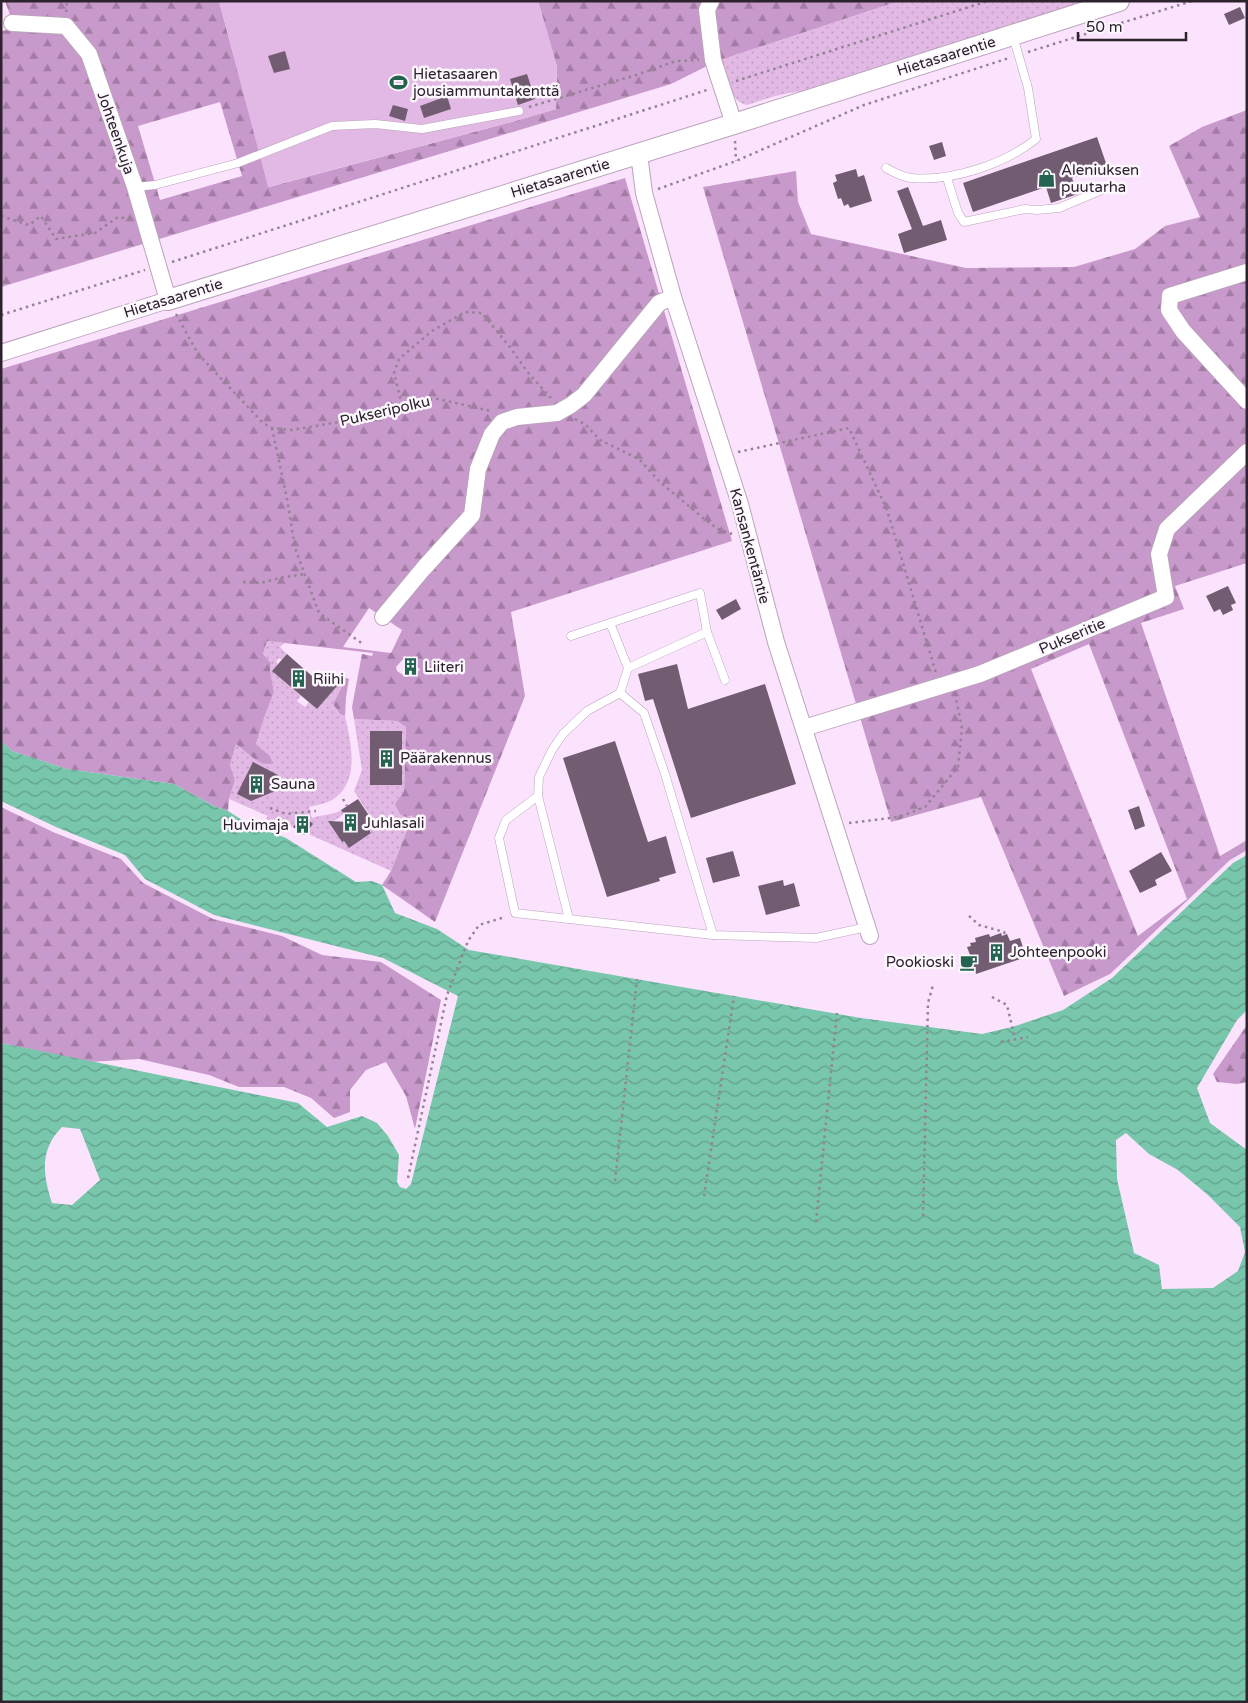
<svg xmlns="http://www.w3.org/2000/svg" width="1248" height="1703" viewBox="0 0 1248 1703" font-family="'Varela Round',sans-serif">
	<defs>
		<pattern id="grass-dots" width="8" height="8" patternUnits="userSpaceOnUse" patternTransform="scale(1.25)"><rect width="8" height="8" fill="#e2b9e4"/><path d="M2 2h.1M6 6h.1" fill="none" stroke="#c29fc4" stroke-width="1.8" stroke-linecap="round"/></pattern>
		<pattern id="forest-firs" width="22" height="20" patternUnits="userSpaceOnUse" patternTransform="scale(1.25)"><rect width="22" height="20" fill="#c899cb"/><path d="M5 1l3.5 6h-7zM16 11l3.5 6h-7z" fill="#a37ca5"/></pattern>
		<pattern id="water-waves" width="16" height="10" patternUnits="userSpaceOnUse" patternTransform="scale(1.25)"><rect width="16" height="10" fill="#78c6ac"/><path d="M0 5q4-4 8 0t8 0" fill="none" stroke="#63a08c"/></pattern>
	</defs>
	<rect width="100%" height="100%" fill="#fce3fd"/>
	<g fill="url(#grass-dots)">
		<path d="M899 1H1091L811 91C788 91 768 98 747 105 730 102 723 74 717 61Z"/>
		<path d="M267 641 284 643 280 647 287 654 282 660 279 658 276 661 278 664 273 671 301 696 297 701 305 707 309 702 317 709 338 685 327 675 343 677 341 688 333 704 340 714 345 716C351 743 361 782 332 800 325 804 316 805 309 807L312 818C323 814 331 816 341 810L344 814 330 824 342 842 344 841 349 848 371 833 367 826 371 823 367 818 370 816 354 791 362 770 354 719 397 721 406 727 404 792 413 815 391 871 306 833 304 835 293 827 287 825 285 828 266 819 268 816 229 799 235 780 230 765 236 743 248 752 269 755 256 744 264 718 274 692 270 670 271 663 263 654Z"/>
	</g>
	<g fill="url(#forest-firs)" fill-rule="evenodd">
		<path d="M5 1H219L269 187 515 121 556 109 557 67 538 1H899L717 61 671 84 1 287V31L15 29ZM220 102 242 176 160 200 138 126Z"/>
		<path d="M1247 110V563L1175 586 1184 609 1141 623 1220 856 1247 840V850L1230 860 1110 974 1064 996 981 797 891 822 703 187 796 171 798 202 811 234 966 268 1074 267 1135 249 1165 226 1200 217 1169 146 1202 127ZM1089 644 1187 899 1138 936 1031 669Z"/>
		<path d="M625 178 732 541 511 612 525 696 435 922 382 885 391 871 413 815 406 817 400 814 395 804 404 792 406 727 397 721 354 719 352 707 362 654 372 656 373 653 267 641 263 654 271 663 270 670 274 692 264 718 256 744 269 755 273 763C259 768 247 751 236 744L230 765 235 780 229 799 228 811 214 806 174 784 67 769 12 751 1 741V369ZM369 608 402 630 391 653 343 647ZM405 657 414 663 420 670 406 677 397 671 396 667Z"/>
		<path d="M343 677 349 679 346 697 345 716 340 714 333 704 341 688Z"/>
		<path d="M1 807 53 832 121 859 143 883 213 919 282 936 322 955 381 962 441 1000 415 1129 406 1096 386 1062 366 1070 350 1090V1112L334 1118 311 1098 284 1087H239L209 1075 139 1059 89 1062 1 1043Z"/>
		<path d="M1247 1025V1082L1237 1084 1217 1082 1213 1074Z"/>
	</g>
	<path fill="#e2b9e4" d="M219 1H538L557 67 556 109 515 121 268 187Z"/>
	<path fill="url(#water-waves)" fill-rule="evenodd" d="M1 741 12 751 67 769 174 784 214 806 228 811 247 823 286 838 356 882 372 881 382 885 395 913 437 929 469 950 861 1018 982 1034 1012 1027 1063 1010 1112 978 1233 863 1247 855V1010L1237 1020 1197 1088 1210 1123 1247 1150V1702H1V1043L298 1103 327 1127 362 1116 377 1123 388 1136 399 1155 397 1182 400 1187 406 1189 411 1184 458 996 383 958 214 915 145 879 125 855 56 827 1 801ZM62 1127 80 1129 100 1180 72 1205 52 1203C43 1175 39 1150 62 1127ZM1126 1133 1149 1154 1178 1170 1208 1195 1240 1227 1245 1252 1238 1271 1213 1288 1162 1289 1159 1265 1134 1253 1117 1179 1116 1140Z"/>
	<g fill="#715c72">
		<path d="M1240 7 1245 18 1229 25 1224 14Z"/>
		<path d="M285 51 290 69 274 73 268 56Z"/>
		<path d="M527 74 535 99 518 105 510 79Z"/>
		<path d="M447 96 451 109 424 118 420 106Z"/>
		<path d="M393 105 408 109 405 121 389 116Z"/>
		<path d="M1097 137 1107 166 1072 178 1078 194 1051 203 1046 187 973 212 963 183Z"/>
		<path d="M942 142 946 156 934 160 929 146Z"/>
		<path d="M856 169 858 177 864 175 872 201 850 208 848 204 844 206 841 198 838 199 833 183 837 181 835 175Z"/>
		<path d="M908 187 923 226 941 220 947 240 904 253 898 234 912 229 897 191Z"/>
		<path d="M1228 586 1236 603 1231 605 1233 610 1223 615 1220 609 1214 612 1206 596Z"/>
		<path d="M736 599 741 609 722 620 716 610Z"/>
		<path d="M287 654 320 683 327 675 338 685 317 709 272 671Z"/>
		<path d="M677 664 688 709 765 684 796 784 691 818 653 699 645 701 638 674Z"/>
		<rect x="370" y="731" width="32" height="54"/>
		<path d="M615 741 648 842 666 836 676 873 659 878 660 881 607 897 563 758Z"/>
		<path d="M253 762 278 775 276 779 280 789 251 801 237 794Z"/>
		<path d="M358 799 370 817 367 818 371 823 367 826 371 833 349 848 344 841 342 842 328 821 350 822 341 810Z"/>
		<path d="M1139 806 1145 826 1135 830 1128 810Z"/>
		<path d="M303 815 313 824 304 835 293 827Z"/>
		<path d="M733 851 740 876 713 883 706 858Z"/>
		<path d="M1161 852 1172 871 1155 880 1157 885 1140 893 1129 871Z"/>
		<path d="M783 880 784 886 794 883 800 906 766 915 758 886Z"/>
		<path d="M1001 933 1002 936 1007 934 1010 941 1020 938 1026 957 976 974 973 965 960 959 970 955 967 947 971 946 970 943 976 942 975 938 989 934 990 937Z"/>
	</g>
	<g fill="none" stroke-linecap="round" stroke-linejoin="round">
		<defs>
			<g id="service">
				<path d="M886 168C893 172 902 177 911 178 951 182 1005 164 1036 139L1028 88 1013 36"/>
				<path d="M947 178 958 213 964 222 1025 209 1037 210 1059 208 1104 189"/>
				<path d="M135 187 155 185 238 163 332 126 375 124 422 129 519 111"/>
				<path d="M610 623 628 668"/>
				<path d="M707 632 725 680"/>
				<path d="M620 693 644 713 665 774 713 935"/>
				<path d="M538 796 506 820 499 838 515 913 713 935 816 938 867 927"/>
				<path d="M569 919 538 796 539 777 552 750 563 734 587 711 620 693 628 668 707 632 700 593 571 636"/>
			</g>
			<g id="minor">
				<path d="M711 1 707 10 713 60 734 124"/>
				<path d="M639 154 644 193 673 297 740 504 776 642 870 936"/>
				<path d="M1247 272 1170 296 1169 310 1183 331 1247 401"/>
				<path d="M1 353 168 300 135 187 89 54 66 26 12 23"/>
				<path d="M383 617 423 569 472 515 478 469 492 434 502 422 517 417 557 413 571 405 584 395 659 303 673 297"/>
				<path d="M804 728 980 674 1166 597 1159 554 1167 529 1247 452"/>
			</g>
			<path id="tertiary" d="M168 300 734 124 1119 1"/>
		</defs>
		<use href="#service" stroke="#baa3bb" stroke-width="9"/>
		<use href="#minor" stroke="#baa3bb" stroke-width="18"/>
		<use href="#tertiary" stroke="#baa3bb" stroke-width="22"/>
		<g stroke="#948395" stroke-width="2.5" stroke-dasharray="2.5 4" stroke-linecap="butt">
			<path d="M66 12 67 1"/>
			<path d="M1028 52 1192 1"/>
			<path d="M736 81 988 1"/>
			<path d="M529 107 636 75 676 61 699 60"/>
			<path d="M735 141 736 161"/>
			<path d="M658 189 736 161 864 105 1009 58"/>
			<path d="M1 216 29 225 41 216 56 239 95 233 118 217 129 219"/>
			<path d="M172 262 707 90"/>
			<path d="M176 314 198 354 263 423 272 428 292 430 339 422 421 400 438 399 491 411"/>
			<path d="M1 315 145 270"/>
			<path d="M402 405 394 373 399 359 432 331 465 312 482 313 509 346 529 374 551 398"/>
			<path d="M575 419 585 424 600 440 639 459 660 482 703 518 718 529 732 534"/>
			<path d="M272 428 287 499 295 548 319 613 363 644"/>
			<path d="M738 452 849 428 887 510 936 673"/>
			<path d="M243 582 261 583 279 578 305 574"/>
			<path d="M343 799 347 806"/>
			<path d="M270 808 286 814 316 811"/>
			<path d="M849 823 899 817 925 807 958 767 962 728 956 699 957 697"/>
			<path d="M969 916 979 925 1004 932 1005 935"/>
			<path d="M992 997 1007 1005 1015 1039"/>
			<path d="M1001 1042 1028 1037"/>
			<path d="M408 1178 447 995 468 941 479 925 505 917"/>
			<path d="M615 1181 637 979"/>
			<path d="M704 1196 734 996"/>
			<path d="M923 1216 928 1003 933 985"/>
			<path d="M816 1222 837 1013"/>
		</g>
		<use href="#service" stroke="#fff" stroke-width="8"/>
		<use href="#minor" stroke="#fff" stroke-width="16"/>
		<use href="#tertiary" stroke="#fff" stroke-width="20"/>
	</g>
	<defs>
		<symbol id="stadium-bare" viewBox="-9 -9 18 18"><path d="M0-5a6.5 5 0 1 0 0 10a6.5 5 0 1 0 0-10ZM-3.5-1.8h7v3.6h-7Z" fill="#236350" stroke="#fcf7fd" stroke-width="2.5" paint-order="stroke"/></symbol>
		<symbol id="shop-bare" viewBox="-9 -9 18 18"><path d="M-5-2.5h2.3a2.7 3.5 0 0 1 5.4 0H5L5.5 6h-11ZM-1.5-2.5h3a1.5 2.3 0 0 0-3 0Z" fill="#236350" stroke="#fcf7fd" stroke-width="2.5" paint-order="stroke"/></symbol>
		<symbol id="building-bare" viewBox="-9 -9 18 18"><path d="M-4-6H4V6H1V3H-1V6H-4ZM-2.5-4.3h1.7v1.8h-1.7ZM.8-4.3h1.7v1.8H.8ZM-2.5-1h1.7V.8h-1.7ZM.8-1h1.7V.8H.8Z" fill="#236350" stroke="#fcf7fd" stroke-width="2.5" paint-order="stroke"/></symbol>
		<symbol id="cafe-bare" viewBox="-9 -9 18 18"><path d="M-5.5-4.5H6V0H3Q3 3.5 0 3.5H-2.5Q-5.5 3.5-5.5 0ZM3-3.2v2h1.7v-2ZM-6 4.5H4V6H-6Z" fill="#236350" stroke="#fcf7fd" stroke-width="2.5" paint-order="stroke"/></symbol>
	</defs>
	<g fill-rule="evenodd">
		<use href="#stadium-bare" x="386" y="70" width="25" height="25"/>
		<use href="#shop-bare" x="1034" y="166" width="25" height="25"/>
		<use href="#building-bare" x="398" y="654" width="25" height="25"/>
		<use href="#building-bare" x="286" y="666" width="25" height="25"/>
		<use href="#building-bare" x="374" y="746" width="25" height="25"/>
		<use href="#building-bare" x="244" y="772" width="25" height="25"/>
		<use href="#building-bare" x="338" y="810" width="25" height="25"/>
		<use href="#building-bare" x="290" y="812" width="25" height="25"/>
		<use href="#building-bare" x="984" y="940" width="25" height="25"/>
		<use href="#cafe-bare" x="956" y="950" width="25" height="25"/>
	</g>
	<g text-anchor="middle" stroke-width="5" stroke-linejoin="round" paint-order="stroke">
		<g font-size="15" fill="#2c232d" stroke="#fcf7fd">
			<text transform="translate(946 56) rotate(-17)" y="5">Hietasaarentie</text>
			<text transform="translate(116 133) rotate(71)" y="5">Johteenkuja</text>
			<text transform="translate(560 178) rotate(-17)" y="5">Hietasaarentie</text>
			<text transform="translate(173 298) rotate(-17)" y="5">Hietasaarentie</text>
			<text transform="translate(385 411) rotate(-13)" y="5">Pukseripolku</text>
			<text transform="translate(750 546) rotate(75)" y="5">Kansankentäntie</text>
			<text transform="translate(1072 636) rotate(-23)" y="5">Pukseritie</text>
		</g>
		<g font-size="15" fill="#2c232d" stroke="#fcf7fd" text-anchor="start">
			<text x="413" y="79">Hietasaaren<tspan x="413" dy="17">jousiammuntakenttä</tspan></text>
			<text x="1061" y="175">Aleniuksen<tspan x="1061" dy="17">puutarha</tspan></text>
			<text x="424" y="672">Liiteri</text>
			<text x="313" y="684">Riihi</text>
			<text x="400" y="763">Päärakennus</text>
			<text x="271" y="789">Sauna</text>
			<text x="364" y="828">Juhlasali</text>
			<text x="289" y="830" text-anchor="end">Huvimaja</text>
			<text x="1010" y="957">Johteenpooki</text>
			<text x="954" y="967" text-anchor="end">Pookioski</text>
		</g>
	</g>
	<rect width="1248" height="1703" fill="none" stroke="#2c232d" stroke-width="5"/>
	<path d="M1078 32v8h108v-8" fill="none" stroke="#2c232d" stroke-width="2.5"/>
	<text x="1086" y="32" font-size="15" fill="#2c232d" stroke="#fcf7fd" stroke-width="4" paint-order="stroke">50 m</text>
</svg>
